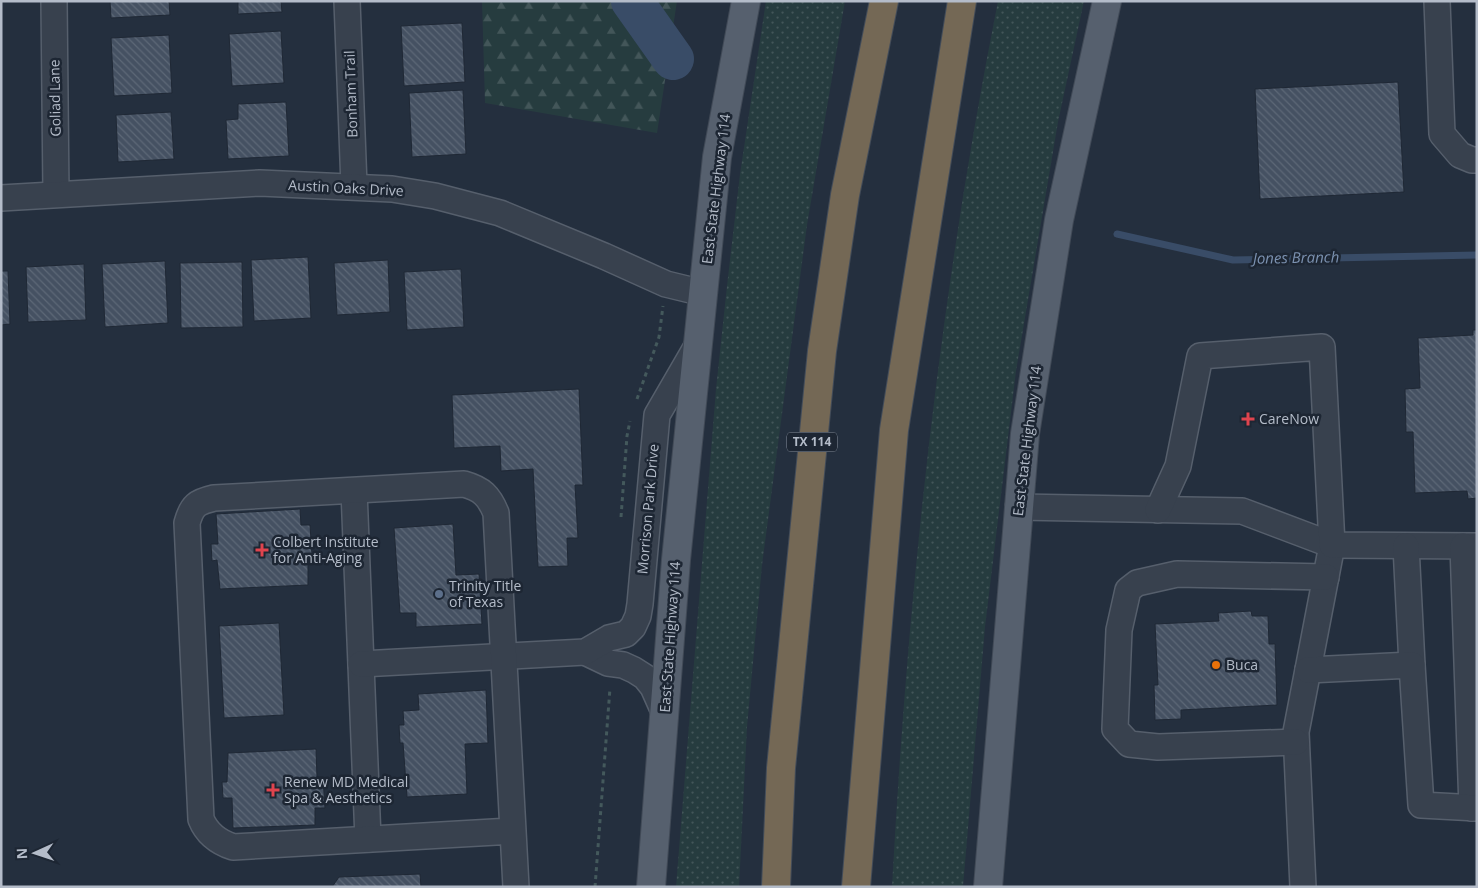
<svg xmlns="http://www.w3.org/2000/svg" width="1478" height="888" viewBox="0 0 1478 888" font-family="'Open Sans',sans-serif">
	<defs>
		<pattern id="grass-dots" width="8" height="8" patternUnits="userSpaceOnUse" patternTransform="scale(1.25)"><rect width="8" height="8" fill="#263c3f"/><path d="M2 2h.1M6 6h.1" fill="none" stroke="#435659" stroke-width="1.8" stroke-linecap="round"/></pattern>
		<pattern id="forest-firs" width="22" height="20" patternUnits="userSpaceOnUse" patternTransform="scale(1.25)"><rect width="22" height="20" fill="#263c3f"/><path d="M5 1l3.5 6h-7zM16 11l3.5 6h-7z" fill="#435659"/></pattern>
		<pattern id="building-back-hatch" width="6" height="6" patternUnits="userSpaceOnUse" patternTransform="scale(1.25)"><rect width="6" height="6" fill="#455162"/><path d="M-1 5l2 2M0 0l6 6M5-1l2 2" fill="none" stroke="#5d6877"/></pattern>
	</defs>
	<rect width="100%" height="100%" fill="#242f3e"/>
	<g fill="url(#grass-dots)">
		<path d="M766 1H845L807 225 762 565 747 727 739 887H676L716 389 727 286 740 174Z"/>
		<path d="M998 1H1084L1058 122 1016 371 985 627 963 887H892C908 589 940 293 998 1Z"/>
	</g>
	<path fill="url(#forest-firs)" d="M482 1H677L657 133 485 103Z"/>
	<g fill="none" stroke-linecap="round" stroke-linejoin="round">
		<path stroke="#394c67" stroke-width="7" d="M1117 234 1233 260 1477 255"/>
		<path stroke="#394c67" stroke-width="42" d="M632 1 673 59"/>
	</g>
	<g fill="url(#building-back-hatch)" stroke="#1f2835">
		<path d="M110 1H169L170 15 111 18Z"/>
		<path d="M238 1H281L282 12 238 14Z"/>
		<path d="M462 23 465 82 404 86 401 26Z"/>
		<path d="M281 31 284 83 232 86 229 34Z"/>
		<path d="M169 35 172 93 114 96 111 38Z"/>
		<path d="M1398 82 1404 192 1260 199 1255 89Z"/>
		<path d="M463 90 466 154 412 157 409 93Z"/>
		<path d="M286 102 289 156 228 159 226 120 238 119V104Z"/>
		<path d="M171 112 174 159 118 162 116 115Z"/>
		<path d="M308 257 311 318 254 321 251 260Z"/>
		<path d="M388 260 390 312 337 315 334 263Z"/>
		<path d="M165 261 168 323 105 327 102 264Z"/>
		<path d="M242 262 243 327 181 328 180 263Z"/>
		<path d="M84 264 86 320 28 322 26 267Z"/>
		<path d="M461 269 464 327 407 330 404 272Z"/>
		<path d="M1 271H8L10 324 1 325Z"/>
		<path d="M1473 330H1477V498L1468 499 1467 491 1415 493 1413 432H1406L1405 389 1420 388 1418 338 1473 335Z"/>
		<path d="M579 389 583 485H575L578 538H567L568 566 538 567 533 469 501 471 500 446 454 448 452 395Z"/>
		<path d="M300 509 301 525H310L312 555 308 556V585L220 589 217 560 212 561 211 544H218L216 514Z"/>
		<path d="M453 524 456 575 479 574 482 624 416 627V613H400L394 528Z"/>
		<path d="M1251 611 1252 616H1268L1269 644H1275L1277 705 1181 710V719L1155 720 1154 685H1158L1155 624 1219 621 1218 613Z"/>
		<path d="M279 623 284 715 224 718 219 626Z"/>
		<path d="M486 690 488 743 465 744 467 794 407 797 403 743H400L399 725H404L403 711 419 710 418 694Z"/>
		<path d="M316 749 317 777H323L325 808H315V825L233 828 232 798H223L222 782H227L228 753Z"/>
		<path d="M420 874 421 887H332L339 877Z"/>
	</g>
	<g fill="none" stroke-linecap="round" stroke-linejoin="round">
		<defs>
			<g id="minor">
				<path d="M54 1 56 194"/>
				<path d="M347 1 354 186"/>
				<path d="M1437 1 1442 134 1460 155 1472 160H1477"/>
				<path d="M1 198 260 183 392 189 435 196 500 213 604 256 666 284 703 293"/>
				<path d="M354 491 368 839"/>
				<path d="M1018 507 1242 511 1332 545 1296 732 1303 887"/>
				<path d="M1158 510 1178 466 1200 356 1322 347 1332 545 1477 546"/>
				<path d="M1406 546 1412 665"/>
				<path d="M1463 546 1472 808"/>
				<path d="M585 652 608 663 623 665 634 670 645 677 653 687 665 714"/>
				<path d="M361 664 585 652 609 638 626 634 633 627 638 616 640 604 657 415 697 346"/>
				<path d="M1308 670 1412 665 1421 805 1477 808"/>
				<path d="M1296 742 1158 747 1129 744 1115 729 1119 630 1128 590 1137 583 1177 574 1326 577"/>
				<path d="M512 831 233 847C218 842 207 834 201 819L187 523C192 505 197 502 214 498L464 484C482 489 489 496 496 513L516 887"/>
			</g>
			<g id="major">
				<path d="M651 887 676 560 717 157 746 1"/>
				<path d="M988 887 1025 434 1059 220 1107 1"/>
			</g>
			<g id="highway">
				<path d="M776 887 781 768 822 351 845 195 884 1"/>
				<path d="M856 887 894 430 962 1"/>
			</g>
		</defs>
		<use href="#minor" stroke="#565f6c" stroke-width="28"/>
		<use href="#major" stroke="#414a57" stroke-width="30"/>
		<use href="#highway" stroke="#434c59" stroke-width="30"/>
		<g stroke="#44595c" stroke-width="3" stroke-dasharray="4 4" stroke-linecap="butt">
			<path d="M637 399 659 337 663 306"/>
			<path d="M621 517 627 436 630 421"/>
			<path d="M595 887 610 688"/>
		</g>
		<use href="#minor" stroke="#38414e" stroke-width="25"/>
		<use href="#major" stroke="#56606e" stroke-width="28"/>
		<use href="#highway" stroke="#746855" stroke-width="28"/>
	</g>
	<g fill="#e0444e" stroke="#1d2633" stroke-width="2">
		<path d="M1245.5 411.5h5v5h5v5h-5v5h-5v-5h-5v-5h5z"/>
		<path d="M259.5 542.5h5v5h5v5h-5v5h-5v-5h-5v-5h5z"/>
		<path d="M270.5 782.5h5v5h5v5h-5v5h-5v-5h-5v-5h5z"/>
	</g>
	<circle fill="#5c6f8a" stroke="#1d2633" stroke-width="2" cx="439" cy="594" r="5"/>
	<circle fill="#e8710a" stroke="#1d2633" stroke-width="2" cx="1216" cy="665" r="5"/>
	<g text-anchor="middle" stroke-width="5" stroke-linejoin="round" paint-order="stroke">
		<rect fill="#1d2633" stroke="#878f9c" stroke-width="1" x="787" y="432.5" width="50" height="19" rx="4"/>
		<g font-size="12" font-weight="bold" fill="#b4bcc9">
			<text x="812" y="446">TX 114</text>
		</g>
		<g font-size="14" fill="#b4bcc9" stroke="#1d2633">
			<text transform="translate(351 94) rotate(-92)" y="5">Bonham Trail</text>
			<text transform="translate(55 98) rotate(-91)" y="5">Goliad Lane</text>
			<text transform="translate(346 188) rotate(3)" y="5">Austin Oaks Drive</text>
			<text transform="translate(716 189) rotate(-83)" y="5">East State Highway 114</text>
			<text transform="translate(1027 441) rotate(-83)" y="5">East State Highway 114</text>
			<text transform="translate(648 509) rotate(-85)" y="5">Morrison Park Drive</text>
			<text transform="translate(670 637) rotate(-86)" y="5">East State Highway 114</text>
		</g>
		<g font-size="14" fill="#b4bcc9" stroke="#1d2633" text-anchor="start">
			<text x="1259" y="424">CareNow</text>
			<text x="273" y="547">Colbert Institute<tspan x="273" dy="16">for Anti-Aging</tspan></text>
			<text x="449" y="591">Trinity Title<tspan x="449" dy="16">of Texas</tspan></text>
			<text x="1226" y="670">Buca</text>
			<text x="284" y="787">Renew MD Medical<tspan x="284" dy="16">Spa &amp; Aesthetics</tspan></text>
		</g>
		<g font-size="15" font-style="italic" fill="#7c92b1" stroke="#1d2633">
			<text transform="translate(1296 258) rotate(-1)" y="5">Jones Branch</text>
		</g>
	</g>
	<rect width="1478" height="888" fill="none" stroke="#b4bcc9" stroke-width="5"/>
	<g transform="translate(35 853) rotate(267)" stroke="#1d2633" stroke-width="4" paint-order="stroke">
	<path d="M0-4L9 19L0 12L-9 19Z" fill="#b4bcc9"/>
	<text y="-8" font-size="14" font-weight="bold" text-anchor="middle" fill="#b4bcc9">N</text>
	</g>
</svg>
